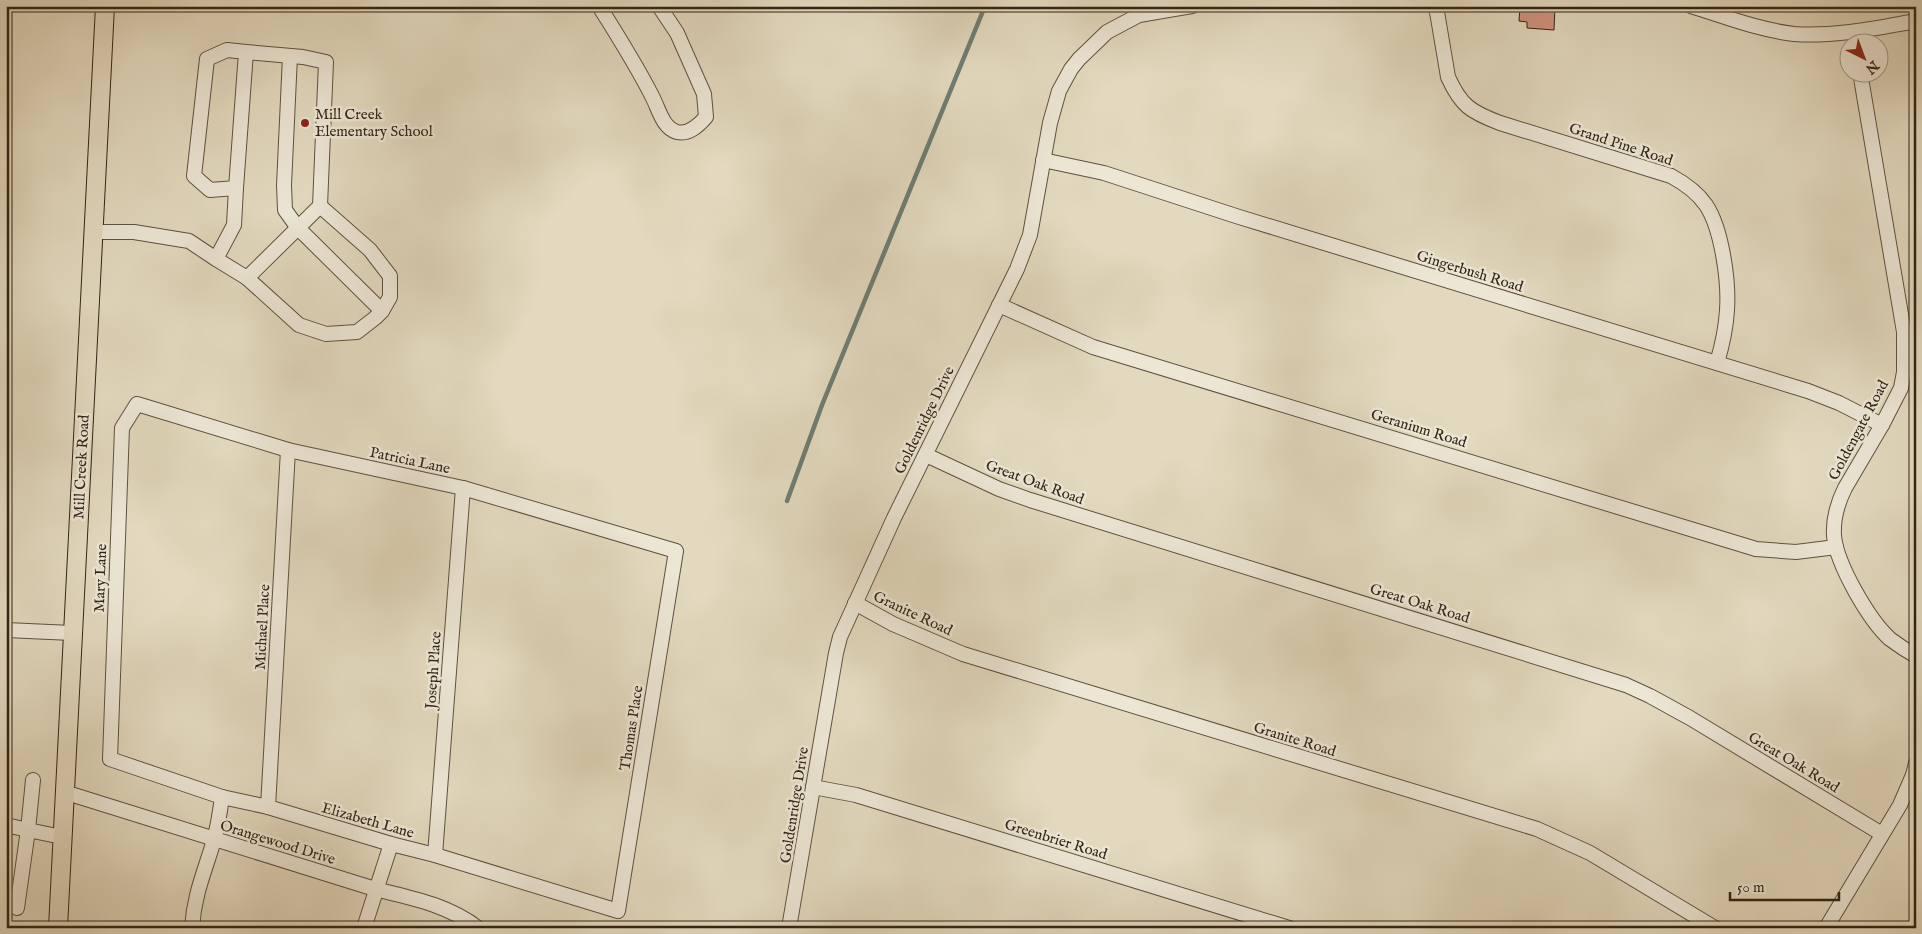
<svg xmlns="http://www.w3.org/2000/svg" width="1922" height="934" viewBox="0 0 1922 934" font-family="'IM FELL English',serif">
	<rect width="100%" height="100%" fill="#e2d9be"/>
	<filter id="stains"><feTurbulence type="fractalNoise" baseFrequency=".004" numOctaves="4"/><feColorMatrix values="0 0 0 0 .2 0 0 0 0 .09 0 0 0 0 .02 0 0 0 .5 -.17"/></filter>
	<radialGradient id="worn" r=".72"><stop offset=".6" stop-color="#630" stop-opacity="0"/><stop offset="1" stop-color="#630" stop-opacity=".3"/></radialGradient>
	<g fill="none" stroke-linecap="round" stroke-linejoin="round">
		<path stroke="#6d7e73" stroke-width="4.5" d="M787 501 822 405 985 6"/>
	</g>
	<path fill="#d19380" stroke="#322515" d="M1520 6H1555L1554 30 1527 28V22L1519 21Z"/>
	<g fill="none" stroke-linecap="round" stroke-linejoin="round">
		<defs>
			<g id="minor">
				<path d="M599 6C618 36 637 66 653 98 659 110 663 128 677 132 689 135 699 125 706 117L704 94 677 33 659 6"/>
				<path d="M1436 6 1448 77C1461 106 1471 112 1500 123L1671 176C1684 183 1697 192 1706 205 1722 229 1729 282 1727 310 1726 328 1722 346 1717 363"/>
				<path d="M1691 6C1724 16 1759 30 1794 34 1835 37 1876 28 1916 21"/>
				<path d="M290 56 284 185 285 210 298 228 382 311"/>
				<path d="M1860 72 1904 332V372L1901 388 1882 425 1845 488C1838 502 1833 520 1834 536 1837 565 1869 620 1890 639 1898 645 1907 651 1916 656"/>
				<path d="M1043 160 1104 173 1236 216 1808 391 1839 403 1882 425"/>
				<path d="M93 232H134L189 241 216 259 234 225 236 188 210 190 194 176 207 59 227 50 246 52 236 188"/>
				<path d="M216 259 247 278 320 206 326 62 303 57 246 52"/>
				<path d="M247 278 299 325 326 334 357 332 375 318 382 311 390 297V276L370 250 320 206"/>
				<path d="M999 305 1093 347 1756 549 1796 552 1836 547"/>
				<path d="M137 404 288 450 463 488 676 551 618 911 435 855 391 844 268 807 222 797 110 759 122 428Z"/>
				<path d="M926 455 999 489 1030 500 1626 685 1650 696 1690 718 1882 834"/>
				<path d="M855 603 893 624 963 654 1537 829 1590 853 1715 928"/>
				<path d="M6 630 72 633"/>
				<path d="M813 787 856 795 1289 928"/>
				<path d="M64 792 375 889C412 898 448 905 478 928"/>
				<path d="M268 807 288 450"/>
				<path d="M6 825 28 830 33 780"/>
				<path d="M435 855 463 488"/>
				<path d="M17 908 28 830 62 837"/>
				<path d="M192 928C194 894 205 871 214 840 218 826 220 812 222 797"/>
				<path d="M364 928 391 844"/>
				<path d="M789 928 836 653 840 637 894 518 1017 269 1030 235 1050 123 1059 91 1071 69 1079 59 1107 32 1139 15 1192 6"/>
				<path d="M1826 928 1900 805 1913 775 1916 763"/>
			</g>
			<path id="major" d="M58 928 105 6"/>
		</defs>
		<use href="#minor" stroke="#5e523f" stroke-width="16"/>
		<use href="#major" stroke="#322515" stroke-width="20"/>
		<use href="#minor" stroke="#ece6d5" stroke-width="14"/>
		<use href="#major" stroke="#e2d9be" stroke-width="18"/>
	</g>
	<circle fill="#8f2418" stroke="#ece6d5" stroke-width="2" cx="305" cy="123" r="5"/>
	<g text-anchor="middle" stroke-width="5" stroke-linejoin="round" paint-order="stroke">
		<g font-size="15" fill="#322515" stroke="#ece6d5" text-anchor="start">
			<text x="315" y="119">Mill Creek<tspan x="315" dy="17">Elementary School</tspan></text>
		</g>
		<g font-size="15" fill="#322515" stroke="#ece6d5">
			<text transform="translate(1621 144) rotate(18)" y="5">Grand Pine Road</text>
			<text transform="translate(1470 271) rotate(17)" y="5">Gingerbush Road</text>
			<text transform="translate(924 420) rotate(-64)" y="5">Goldenridge Drive</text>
			<text transform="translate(1419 428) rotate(17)" y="5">Geranium Road</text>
			<text transform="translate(1858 430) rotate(-62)" y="5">Goldengate Road</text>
			<text transform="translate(410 460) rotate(12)" y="5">Patricia Lane</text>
			<text transform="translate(81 467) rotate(-87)" y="5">Mill Creek Road</text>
			<text transform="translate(1035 482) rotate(20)" y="5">Great Oak Road</text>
			<text transform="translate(100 578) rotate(-88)" y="5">Mary Lane</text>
			<text transform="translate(1420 603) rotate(17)" y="5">Great Oak Road</text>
			<text transform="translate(913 613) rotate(25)" y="5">Granite Road</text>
			<text transform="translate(262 627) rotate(-87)" y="5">Michael Place</text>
			<text transform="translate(433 670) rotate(-86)" y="5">Joseph Place</text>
			<text transform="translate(631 728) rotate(-81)" y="5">Thomas Place</text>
			<text transform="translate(1295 739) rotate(17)" y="5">Granite Road</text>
			<text transform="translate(1794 762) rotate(31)" y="5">Great Oak Road</text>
			<text transform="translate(794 805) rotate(-81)" y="5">Goldenridge Drive</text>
			<text transform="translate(368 820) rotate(16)" y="5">Elizabeth Lane</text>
			<text transform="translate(1056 839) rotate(17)" y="5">Greenbrier Road</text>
			<text transform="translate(278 842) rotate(17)" y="5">Orangewood Drive</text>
		</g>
	</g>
	<rect width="1922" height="934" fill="none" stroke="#e2d9be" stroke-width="25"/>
	<rect x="8" y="8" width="1907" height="919" fill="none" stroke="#322515" stroke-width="2.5"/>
	<rect x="12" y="12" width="1897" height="909" fill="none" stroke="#322515"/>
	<g transform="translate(1864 58) rotate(138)"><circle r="24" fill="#ece6d5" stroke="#a29988"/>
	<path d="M0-4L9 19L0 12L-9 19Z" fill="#8f2418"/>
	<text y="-8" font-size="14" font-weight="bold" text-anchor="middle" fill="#322515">N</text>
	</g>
	<path d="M1730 892v8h109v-8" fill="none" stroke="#322515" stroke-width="2.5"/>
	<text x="1737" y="892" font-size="15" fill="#322515" stroke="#ece6d5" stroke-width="4" paint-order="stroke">50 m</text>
	<rect width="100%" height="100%" filter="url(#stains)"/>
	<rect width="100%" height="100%" fill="url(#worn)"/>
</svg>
